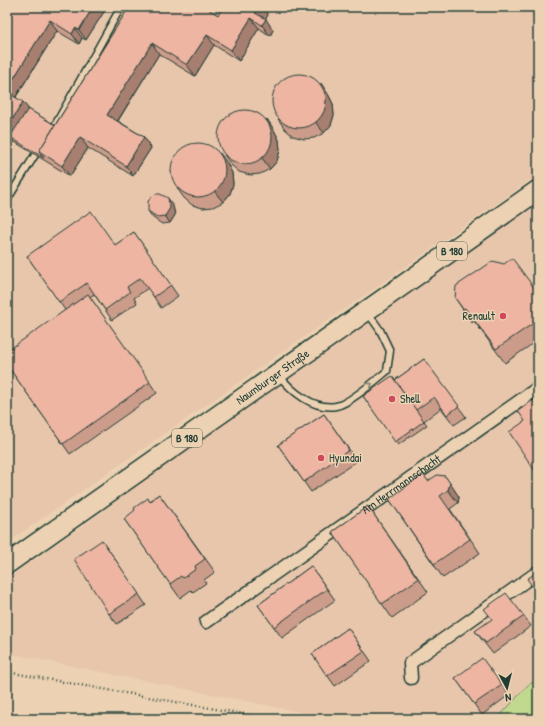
<svg xmlns="http://www.w3.org/2000/svg" width="545" height="726" viewBox="0 0 545 726" font-family="'Patrick Hand',sans-serif">
	<rect width="100%" height="100%" fill="#ecd2b3"/>
	<filter id="ink" filterUnits="userSpaceOnUse"><feTurbulence type="fractalNoise" baseFrequency=".025" numOctaves="2"/><feDisplacementMap in="SourceGraphic" scale="8" xChannelSelector="R" yChannelSelector="G"/><feConvolveMatrix kernelMatrix="1 2 1 2 8 2 1 2 1" color-interpolation-filters="sRGB"/></filter>
	<g filter="url(#ink)">
		<g fill="#e8c6ac">
			<path d="M7 7H538V175L7 543Z"/>
			<path d="M538 202V681L529 684 497 719H334L7 653V578L87 523 210 431 328 348Z"/>
		</g>
		<path fill="#c1d88f" stroke="#708a62" d="M538 681V719H497L529 684Z"/>
		<g fill="none" stroke-linecap="round" stroke-linejoin="round">
			<defs>
				<g id="service">
					<path d="M54 127 121 7"/>
					<path d="M7 200 35 155"/>
					<path d="M279 375C292 392 314 410 336 406 349 404 376 380 387 371L390 351 380 330 368 313"/>
				</g>
				<g id="minor">
					<path id="s1" d="M206 622 538 388"/>
					<path d="M411 678 410 663 538 572"/>
				</g>
				<g id="primary">
					<path id="s2" d="M7 564 538 190"/>
				</g>
			</defs>
			<use href="#service" stroke="#1f3d34" stroke-width="9"/>
			<use href="#minor" stroke="#1f3d34" stroke-width="15"/>
			<use href="#primary" stroke="#1f3d34" stroke-width="22"/>
			<path stroke="#1f3d34" stroke-width="2.5" stroke-dasharray="1 3" stroke-linecap="butt" d="M7 672 272 719"/>
			<use href="#service" stroke="#ecd2b3" stroke-width="6"/>
			<use href="#minor" stroke="#ecd2b3" stroke-width="12"/>
			<use href="#primary" stroke="#ecd2b3" stroke-width="19"/>
		</g>
		<g fill="#cc9c8b" stroke="#1f3d34">
			<path d="M11 7H107L86 40 82 38 79 44 57 31 16 97 28 109 55 125 129 7 218 15H268L265 19 273 30 270 36 259 28 239 61 214 45 195 76 159 54 118 121 144 137 151 148 133 176 88 148 70 176 13 141 7 150Z"/>
			<path d="M328 94 333 104 334 115 331 125 324 133 314 138 304 139 293 136 285 129 278 119Z"/>
			<path d="M267 119 274 130 279 140 280 150 277 161 270 169 260 174 250 175 239 172 231 165 224 155Z"/>
			<path d="M227 163 232 173 233 184 230 194 223 202 213 207 203 208 192 205 184 198 177 188Z"/>
			<path d="M173 206 175 215 170 223 162 224 153 218 148 211Z"/>
			<path d="M134 232 178 296 161 308 148 288 134 298 137 303 112 320 94 294 90 297 157 393 70 454 7 365 65 310 27 256 115 245Z"/>
			<path d="M538 293V340L505 363 474 321 472 323 455 298Z"/>
			<path d="M424 359 466 417 454 425 441 408 424 421 427 425 398 445 363 396 395 380Z"/>
			<path d="M324 414 357 461 311 492 278 445Z"/>
			<path d="M7 462 10 468 7 470Z"/>
			<path d="M445 476 459 497 458 503 450 509 480 553 443 578 389 499 428 481Z"/>
			<path d="M159 494 215 572 204 580 206 583 193 592 191 590 180 598 124 519 150 501Z"/>
			<path d="M368 506 428 592 392 618 332 532Z"/>
			<path d="M102 540 146 605 117 624 109 614Z"/>
			<path d="M311 566 335 600 282 638 258 605Z"/>
			<path d="M524 616 531 626 493 654 475 631Z"/>
			<path d="M348 628 371 661 335 686 312 654Z"/>
			<path d="M455 678 502 685 509 695 482 715Z"/>
		</g>
		<g fill="#a67f71" stroke="#1f3d34">
			<path d="M93 7H107L86 40 79 30Z"/>
			<path d="M259 7H263L268 15 263 23 255 13Z"/>
			<path d="M251 18 259 28 239 61 231 50Z"/>
			<path d="M266 19 273 30 270 36 262 25Z"/>
			<path d="M50 20 57 31 13 101 7 93V89Z"/>
			<path d="M75 28 82 38 79 44 72 34Z"/>
			<path d="M207 35 214 45 195 76 187 65Z"/>
			<path d="M152 43 159 54 115 125 107 115Z"/>
			<path d="M321 83 328 94 333 104 334 115 331 125 324 133 316 123Z"/>
			<path d="M23 102 31 112 10 137 13 141 7 150V128Z"/>
			<path d="M267 119 274 130 279 140 280 150 277 161 270 169 262 158Z"/>
			<path d="M80 137 88 148 70 176 62 166Z"/>
			<path d="M144 137 151 148 133 176 126 166Z"/>
			<path d="M220 153 227 163 232 173 233 184 230 194 223 202 215 192Z"/>
			<path d="M168 198 173 206 175 215 170 223 165 216Z"/>
			<path d="M450 483 459 497 458 503 448 490Z"/>
		</g>
		<g fill="#edb5a2" stroke="#1f3d34">
			<path d="M11 7H93L79 30 75 28 72 34 50 20 7 89V13Z"/>
			<path d="M129 7H205L218 15 223 7H259L255 13 266 19 262 25 251 18 231 50 207 35 187 65 152 43 107 115 144 137 126 166 80 137 62 166 39 151Z"/>
			<circle cx="299" cy="101" r="27"/>
			<path d="M7 92 23 102 7 128Z"/>
			<path d="M28 109 55 125 39 151 44 158 10 137Z"/>
			<circle cx="245" cy="137" r="27"/>
			<circle cx="198" cy="170" r="27"/>
			<path d="M155 194H160L168 198 170 208 165 216 157 217 148 211V201Z"/>
			<path d="M91 211 115 245 134 232 171 285 154 297 140 278 127 287 130 292 105 310 87 283 59 302 27 256Z"/>
			<path d="M512 258 538 293V320L496 349 465 308 463 309 455 298 456 286 493 261 504 264Z"/>
			<path d="M88 294 150 382 63 444 7 365V351Z"/>
			<path d="M424 359 459 406 447 415 434 397 416 410 395 380Z"/>
			<path d="M392 376 424 421 395 442 363 396Z"/>
			<path d="M533 400 538 407V473L537 474 509 432 525 421 518 411Z"/>
			<path d="M324 414 349 450 304 482 278 445Z"/>
			<path d="M423 474 428 481 437 475 445 476 450 483 448 490 440 496 470 539 434 564 389 499Z"/>
			<path d="M159 494 205 559 195 566 196 569 183 578 181 576 170 584 124 519 135 510 134 508 148 498 150 502Z"/>
			<path d="M368 506 418 579 382 604 332 532Z"/>
			<path d="M102 540 139 594 109 614 74 559Z"/>
			<path d="M311 566 327 589 274 627 258 605Z"/>
			<path d="M538 571V594L527 579Z"/>
			<path d="M506 593 524 616 486 643 475 631 492 619 484 609Z"/>
			<path d="M348 628 364 651 327 676 312 654Z"/>
			<path d="M482 658 502 685 474 704 455 678Z"/>
		</g>
		<defs><path id="oneway-chevron" d="M-2-3.5L2.5 0L-2 3.5" fill="none" stroke-width="1.6" stroke-linecap="round" stroke-linejoin="round"/></defs>
		<use stroke="#7b806d" href="#oneway-chevron" transform="translate(370 385) rotate(-37)"/>
	</g>
	<g fill="#d1495b" stroke="#ecd2b3" stroke-width="1.5">
		<circle cx="503" cy="316" r="4"/>
		<circle cx="392" cy="399" r="4"/>
		<circle cx="321" cy="458" r="4"/>
	</g>
	<g text-anchor="middle" stroke-width="3" stroke-linejoin="round" paint-order="stroke">
		<g fill="#ecd2b3" stroke="#5c6a5a" stroke-width="1">
			<rect x="437" y="242" width="30" height="18" rx="3"/>
			<rect x="172" y="429" width="30" height="18" rx="3"/>
		</g>
		<g font-size="11" font-weight="bold" fill="#1f3d34">
			<text x="452" y="255">B 180</text>
			<text x="187" y="442">B 180</text>
		</g>
		<g font-size="12" fill="#1f3d34" stroke="#ecd2b3" text-anchor="start">
			<text x="495" y="320" text-anchor="end">Renault</text>
			<text x="400" y="403">Shell</text>
			<text x="329" y="462">Hyundai</text>
		</g>
		<g font-size="12" fill="#1f3d34" stroke="#ecd2b3">
			<text dy="4" stroke="none"><textPath href="#s2" startOffset="325">Naumburger Straße</textPath></text>
			<text dy="4" stroke="none"><textPath href="#s1" startOffset="239">Am Herrmannschacht</textPath></text>
		</g>
	</g>
	<rect width="545" height="726" fill="none" stroke="#ecd2b3" stroke-width="24"/>
	<rect x="12" y="12" width="521" height="702" fill="none" stroke="#1f3d34" stroke-width="1.5" filter="url(#ink)"/>
	<g transform="translate(507 688) rotate(173)" stroke="#ecd2b3" stroke-width="3" paint-order="stroke">
	<path d="M0-3L7 15L0 10L-7 15Z" fill="#1f3d34"/>
	<text y="-6" font-size="11" font-weight="bold" text-anchor="middle" fill="#1f3d34">N</text>
	</g>
</svg>
